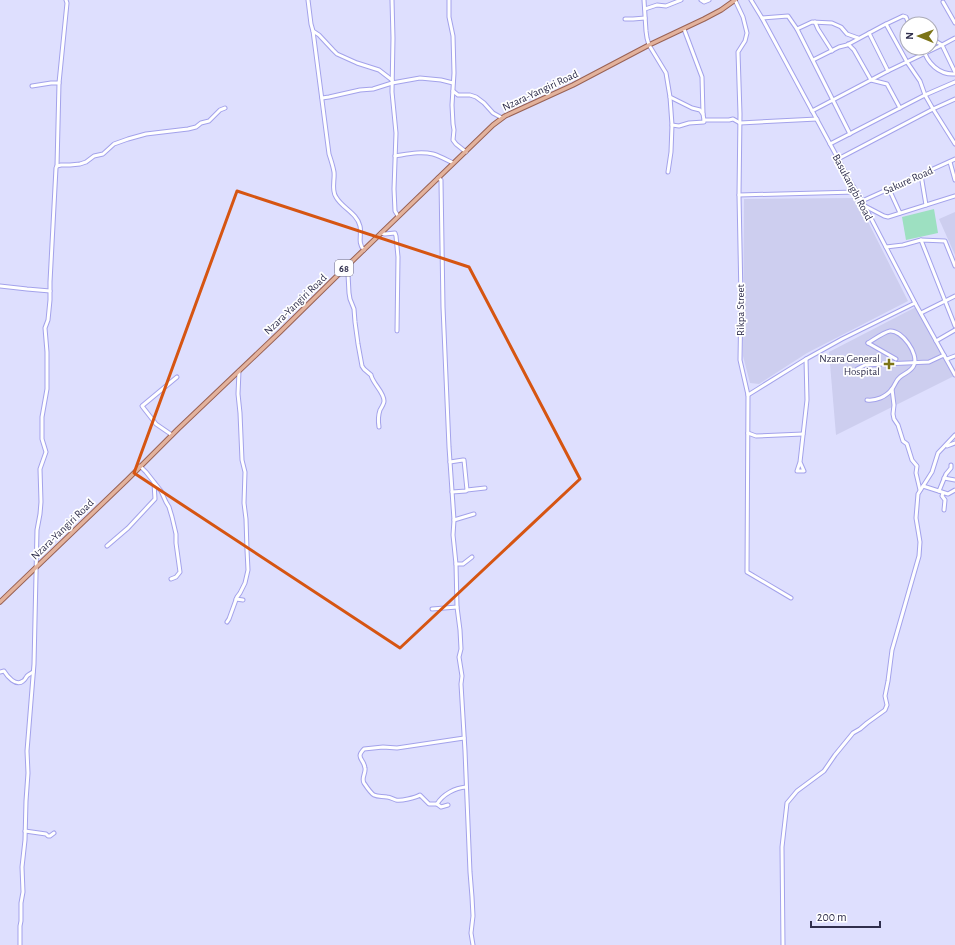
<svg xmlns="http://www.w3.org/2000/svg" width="955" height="945" viewBox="0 0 955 945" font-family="'Alegreya Sans',sans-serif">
	<rect width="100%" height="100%" fill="#dedffe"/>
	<g fill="#cdceef">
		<path d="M856 198 908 301 807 353 759 384 750 383 743 356 744 199Z"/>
		<path d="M955 212V255L939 219Z"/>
		<path d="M916 307 954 376 836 435 829 352Z"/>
	</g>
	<path fill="#9de0c1" d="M934 209 938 233 906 240 902 217Z"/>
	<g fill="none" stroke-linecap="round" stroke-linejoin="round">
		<defs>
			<g id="minor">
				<path d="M308 0 311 24 313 31 319 35 333 50 337 54 357 63 379 70 392 80"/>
				<path d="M392 0 393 38 392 92 396 133 394 189 395 211 398 216"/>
				<path d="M449 0V17L453 36 454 73 452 105 453 124 454 130 453 140 456 144 466 152"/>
				<path d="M644 0 646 31 647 38 649 45 666 73 670 97 692 108 700 110 703 114 704 120H729L733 119 740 123 817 119"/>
				<path d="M701 0 704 2 709 0"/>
				<path d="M735 0 743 17 747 33 745 41 738 52 740 114 739 195 741 298 740 360 748 395 747 572 791 598"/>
				<path d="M751 0 762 18 849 179 862 201 915 303 955 375"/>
				<path d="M943 2 955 23"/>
				<path d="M645 9 657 5 666 6 681 0"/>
				<path d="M762 18 788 16 797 29 812 22 832 23 841 27 847 34 858 38"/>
				<path d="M625 19H633L645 18"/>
				<path d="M815 22 818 29 832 51"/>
				<path d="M886 24 907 62 920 81 925 95 933 109 955 144"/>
				<path d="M684 29 702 77 703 114"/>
				<path d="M797 29 850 134"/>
				<path d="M313 31 329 154C331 160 333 166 334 172 335 180 331 190 336 197 342 208 357 213 360 226 362 234 357 243 364 250"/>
				<path d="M869 33 888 71"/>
				<path d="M931 35 937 42 942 45 955 72"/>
				<path d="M848 44 854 50 871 80 887 84 900 108"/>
				<path d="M923 48C927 63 939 75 955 74"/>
				<path d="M813 60 839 47 847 45 884 25 903 16 906 17 909 24"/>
				<path d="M32 86 51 83H59"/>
				<path d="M453 91 458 95H470L476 97 484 103 493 113 502 118"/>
				<path d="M322 98 329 97 360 90 373 89 392 83 420 78 441 80 453 83"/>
				<path d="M812 111 888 71 942 45 955 38"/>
				<path d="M672 125 679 126 689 123 704 122V120"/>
				<path d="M830 144 925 95 955 82"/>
				<path d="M395 156C408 154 420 151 433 154 440 156 447 160 453 163"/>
				<path d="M838 159 933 109 955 99"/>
				<path d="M950 162 955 180"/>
				<path d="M57 166 59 83 67 3 66 0"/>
				<path d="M668 172 671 152 672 125 670 97"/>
				<path d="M921 175 926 205"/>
				<path d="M438 178 441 180V182L443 307 449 447 454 520 453 535 456 564 457 607 460 630 461 649 459 657 462 676 461 684 465 751 470 872 472 897 473 916 471 933 473 945"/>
				<path d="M889 189 900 213"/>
				<path d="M739 195 856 192"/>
				<path d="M862 201 955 159"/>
				<path d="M863 205 884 216 888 217 955 196"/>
				<path d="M381 233 385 234 395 233 396 236 398 257 397 331"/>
				<path d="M921 240 955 326"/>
				<path d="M886 247 903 245 921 240 945 241 955 266"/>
				<path d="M345 268 348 274 349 293 350 299 354 309 355 322 358 344 362 366 364 369 371 375C373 384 384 392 384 401 384 404 381 408 380 410 378 416 378 421 379 427"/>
				<path d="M0 286 27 289 50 291"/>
				<path d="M921 313 955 296"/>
				<path d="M936 341 955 330"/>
				<path d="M868 343 896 359"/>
				<path d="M947 359 955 356"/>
				<path d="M857 369 865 365 884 364 929 362 944 355"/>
				<path d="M892 389 894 405 893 414 894 419 898 425 903 441 907 444 912 460 917 466 916 473 920 490"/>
				<path d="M748 395 806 359 842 339 915 303"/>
				<path d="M867 400C876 401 886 397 892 389 895 385 896 380 900 377 905 373 912 371 914 365 919 354 902 330 890 331 884 332 873 340 868 343"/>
				<path d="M748 433 756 436 803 434"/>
				<path d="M172 435 156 424 142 406 177 377"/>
				<path d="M947 446 955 443"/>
				<path d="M450 462 463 460H464L467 490"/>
				<path d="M800 462 804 471H797L800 462 807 400 806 359"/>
				<path d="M140 466 146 472 161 491 166 502 169 507 172 517 176 534V543L180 572 176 577 171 579"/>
				<path d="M944 478 955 480"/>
				<path d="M923 486 948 494 955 490"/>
				<path d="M939 491 946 474 951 468V465"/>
				<path d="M452 492 466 491 467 490 485 488"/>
				<path d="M943 493 942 496 945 500 944 510"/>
				<path d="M454 520 474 514"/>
				<path d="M107 546 128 528 155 499 154 483"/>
				<path d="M456 564H463L472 557"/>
				<path d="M236 599 243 600"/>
				<path d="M432 609 457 607"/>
				<path d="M227 622 229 619 237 597 240 593 245 583 248 570 247 550 246 519 244 503 245 472 242 460 240 413 238 394 239 371"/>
				<path d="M0 672 4 671C7 676 16 687 23 681 24 681 27 676 27 676 28 675 33 672 33 672"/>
				<path d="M437 804C443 794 455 788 466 787"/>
				<path d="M448 805 441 807 437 804H429L420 795C415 798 401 801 396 800 393 799 390 797 387 797 382 796 378 797 374 795 372 794 366 786 364 783 361 778 366 773 365 768 364 759 355 758 364 749L383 747 397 748 464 738"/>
				<path d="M25 831 46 834 48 836H50L54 833"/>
				<path d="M20 945V926L21 921V903L23 892 22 867 25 840 26 801 28 773 27 751 34 664 37 530 40 514 41 502 40 469 46 452 42 439V417L47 389V352L45 328 48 320 50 300V282L56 168 57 166 61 165H70L80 164 86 162 94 156 103 154 114 144 128 139 146 134 188 129 196 127 201 123 209 121 220 110 225 108"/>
				<path d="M783 945 782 847 787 803 797 791 824 771 835 755 853 733 860 729 867 723 885 710 887 705 885 696 888 681 892 650 919 556 920 542 916 518 918 494 932 472 938 453 955 435"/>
			</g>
			<path id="major" d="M0 602 128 479 178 429 280 332 345 268 493 125 505 116 573 85 649 45 704 19 721 10 735 0"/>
		</defs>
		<use href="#minor" stroke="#a3a2eb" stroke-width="5"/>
		<use href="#major" stroke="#996255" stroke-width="5.5"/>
		<use href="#minor" stroke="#fff" stroke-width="3"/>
		<use href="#major" stroke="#e3b29c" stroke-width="3.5"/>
	</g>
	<path fill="none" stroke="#d65512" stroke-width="3" stroke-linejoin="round" d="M237 191 469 267 580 479 400 648 134 473Z"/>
	<path fill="#7c7416" stroke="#fff" stroke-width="1.5" d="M887 358h4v4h4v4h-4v4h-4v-4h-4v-4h4z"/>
	<g text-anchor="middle" stroke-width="3.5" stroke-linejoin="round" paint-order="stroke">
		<rect fill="#fff" stroke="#6e6d82" stroke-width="1" x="335" y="260" width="18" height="16" rx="3"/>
		<g font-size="10" font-weight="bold" fill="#302f4d">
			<text x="344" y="272">68</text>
		</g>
		<g font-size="11" fill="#302f4d" stroke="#fff">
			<text transform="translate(540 90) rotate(-25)" y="4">Nzara-Yangiri Road</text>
			<text transform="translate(908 180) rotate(-24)" y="4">Sakure Road</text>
			<text transform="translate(853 187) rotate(62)" y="4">Basukangbi Road</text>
			<text transform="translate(295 304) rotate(-44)" y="4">Nzara-Yangiri Road</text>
			<text transform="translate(740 310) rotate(-90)" y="4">Rikpa Street</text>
			<text transform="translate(62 529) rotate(-44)" y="4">Nzara-Yangiri Road</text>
		</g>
		<g font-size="11" fill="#302f4d" stroke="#fff" text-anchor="end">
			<text x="880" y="362">Nzara General<tspan x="880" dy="13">Hospital</tspan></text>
		</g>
	</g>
	<g transform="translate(919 36) rotate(271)"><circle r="19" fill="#ffffff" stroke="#acacb8"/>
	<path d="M0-3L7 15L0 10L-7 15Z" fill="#7c7416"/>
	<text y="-6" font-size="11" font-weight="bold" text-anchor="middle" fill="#302f4d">N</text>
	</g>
	<path d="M811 921v6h69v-6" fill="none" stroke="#302f4d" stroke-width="2"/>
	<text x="817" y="921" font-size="12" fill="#302f4d" stroke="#ffffff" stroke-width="3" paint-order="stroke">200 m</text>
</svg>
